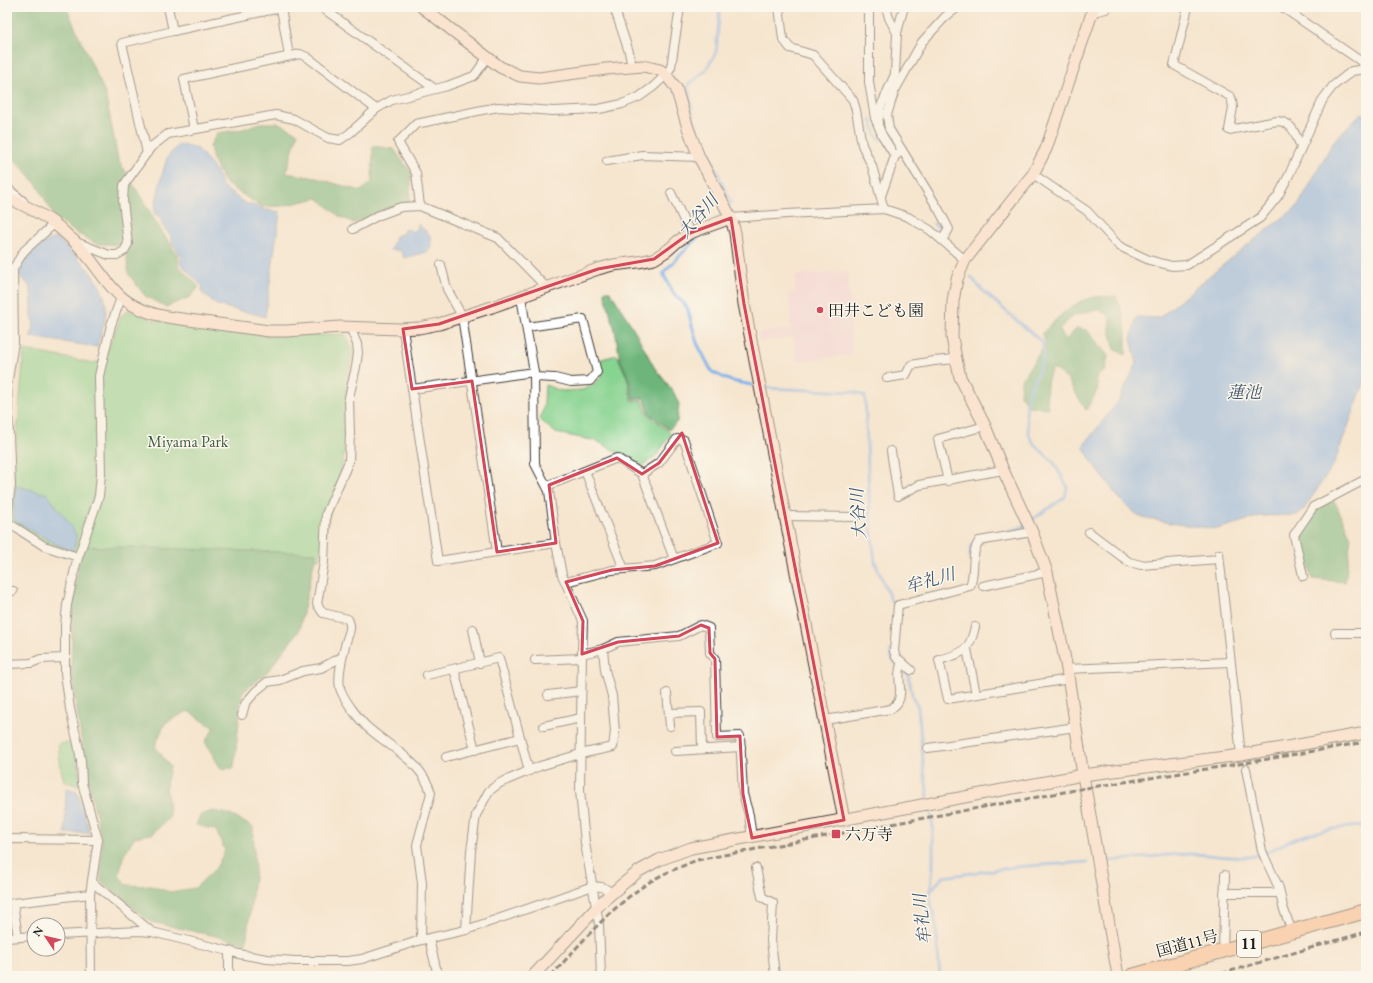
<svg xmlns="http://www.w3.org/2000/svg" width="1373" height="983" viewBox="0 0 1373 983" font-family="'EB Garamond','Noto Serif JP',serif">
	<rect width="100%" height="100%" fill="#fbf7ec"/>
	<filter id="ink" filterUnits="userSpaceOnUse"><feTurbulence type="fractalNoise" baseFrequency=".025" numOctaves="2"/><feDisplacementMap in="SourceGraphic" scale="8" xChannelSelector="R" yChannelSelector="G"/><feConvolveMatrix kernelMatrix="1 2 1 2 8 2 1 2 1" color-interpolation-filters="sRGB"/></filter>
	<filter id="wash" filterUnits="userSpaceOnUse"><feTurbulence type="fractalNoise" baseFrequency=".012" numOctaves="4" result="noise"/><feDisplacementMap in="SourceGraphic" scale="16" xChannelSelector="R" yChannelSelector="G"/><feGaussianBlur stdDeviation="0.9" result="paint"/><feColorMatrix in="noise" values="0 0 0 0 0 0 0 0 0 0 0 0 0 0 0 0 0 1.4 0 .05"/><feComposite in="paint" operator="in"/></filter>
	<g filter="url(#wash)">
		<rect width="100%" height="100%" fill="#f6e6cf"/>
		<path fill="#f4cfdc" d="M848 272 852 355 797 361 794 337 760 342 758 333 791 329 789 292H795L796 275Z"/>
		<g fill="#87d390" stroke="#527856">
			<path d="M128 310 154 320 267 336 345 334 353 349 350 366 344 456 319 559 77 553 46 543 10 520 24 350 94 363 104 360 121 316Z"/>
			<path d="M617 355 627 377 632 401 642 400 647 413 671 434 657 455 639 468 617 452 597 441 556 433 540 420 544 405 545 385 561 391 583 390 593 385 601 377 598 360Z"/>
			<path d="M74 742 80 779 78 786 64 781 61 769 58 744Z"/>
		</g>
		<g fill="#6db57a" stroke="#44684b">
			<path d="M7 7H66L105 93 118 159 162 232 179 257 178 265 199 287 190 297 166 307 145 296 128 273 126 245 97 244 78 234 56 219 37 185 7 150Z"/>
			<path d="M259 123H279L298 133 286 173 316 178 361 191 372 182 373 146 394 149 412 174 409 203 388 208 354 223 339 216 318 198 282 206 262 207 226 184 213 160 210 146 217 133 243 129Z"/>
			<path d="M604 291H610L635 331 654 367 673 391 679 404 677 422 669 430 649 413 644 398 633 399 629 380 620 359 615 330Z"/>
			<path d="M1116 296C1127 320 1126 329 1126 355L1115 350 1110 330V316L1097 309 1073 316 1059 329 1066 340 1077 328 1087 330 1108 356 1105 371 1096 376 1098 389 1086 410 1067 379 1053 368C1045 380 1046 394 1048 408L1029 406 1020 395 1021 380 1046 343 1042 334C1055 320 1071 303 1090 298 1095 296 1109 297 1116 296Z"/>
			<path d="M1334 500 1351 537 1345 582 1312 579 1300 532 1314 511Z"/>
			<path d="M82 546 316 553 299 631 267 672 242 693 234 768 221 769 205 742 214 728 188 711 165 723 155 746 170 767 166 785 170 817 152 834 134 837 123 857 119 876 127 885 151 886 170 892 195 888 216 868 225 851 216 830 196 825 200 815 213 811 229 814 253 827 255 870 246 944 220 937 151 922 101 882 102 840 87 776 71 672 73 597Z"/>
		</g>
		<g fill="#7bafe9" stroke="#4c6682">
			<path d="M1360 114H1366V378L1334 464 1304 509 1297 515 1261 516 1217 529 1169 523 1138 516 1118 497 1094 465 1083 446 1118 402 1137 363 1131 339 1137 317 1159 318 1245 247 1298 206 1333 142Z"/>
			<path d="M179 144 198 149 216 171 223 187 243 202 266 210 280 212 265 317 252 313 240 311 217 305 201 292 203 287 180 263 182 257 171 241V236L161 224 162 219 154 213 161 178 167 158Z"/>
			<path d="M418 224 430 235 431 246 427 252 404 258 400 250H390L393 244 395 236 402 234 404 230 408 229 413 232 418 228Z"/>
			<path d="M57 238C74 253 106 283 106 308 106 321 101 334 97 347L30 337 34 328 32 314V297L29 285 20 277V267C29 255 41 240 57 238Z"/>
			<path d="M16 486 47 494 69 523 76 535 75 545 72 551 54 543 15 521 13 516Z"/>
			<path d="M66 788 77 791 90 833H65Z"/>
		</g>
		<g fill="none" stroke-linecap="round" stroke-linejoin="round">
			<g stroke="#7bafe9" stroke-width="3">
				<path d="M720 7 716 53 705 71 688 85 693 116 699 138 708 150 731 203 728 206"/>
				<path d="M871 119 876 135 881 140"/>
				<path d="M716 219 725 210"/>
				<path d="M934 224 946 232"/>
				<path d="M702 233 663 273 673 293 687 307 697 343 712 372 731 381 752 385"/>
				<path d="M971 277 984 292 1043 343V361L1028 393 1026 413 1029 435 1034 444 1054 463 1067 486 1065 497 1020 528 992 535"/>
				<path d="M766 388 854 392 865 396 870 518 875 562 891 601 895 603"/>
				<path d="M970 557 971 546 977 539"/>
				<path d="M891 650V654L893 660 908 674 913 698 918 707 924 771 928 797"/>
				<path d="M931 812 933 829V866L930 899 936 925 940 976"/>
				<path d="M1108 861C1136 859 1163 854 1191 854 1212 854 1234 860 1255 856 1269 853 1281 844 1294 839 1317 830 1341 827 1366 826"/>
				<path d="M931 890 943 877 1015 867 1088 862"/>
			</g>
		</g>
	</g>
	<g filter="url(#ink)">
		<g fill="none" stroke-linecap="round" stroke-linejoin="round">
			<defs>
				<g id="street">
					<path d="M321 7 435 89"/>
					<path d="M614 7 629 52 632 67"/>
					<path d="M779 7 783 39 790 48 813 55 853 100 856 110 862 145 872 166 884 209"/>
					<path d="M869 7V82L875 118 882 135 895 156"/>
					<path d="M886 7 889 18 897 33"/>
					<path d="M1188 7 1174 65 1231 97 1233 107 1229 130 1277 121C1293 122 1295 134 1301 147"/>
					<path d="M1282 7 1362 62 1366 68"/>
					<path d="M281 8 289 56"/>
					<path d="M1093 12 1106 9 1107 7"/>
					<path d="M173 31 285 7"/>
					<path d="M878 122 881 106 895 74 897 33 903 10 905 7"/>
					<path d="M194 129 184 79 300 54 307 57 376 109"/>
					<path d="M147 153 122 43 173 31 168 7"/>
					<path d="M607 161 642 155 699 157"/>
					<path d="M1033 174 1087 211 1119 246 1149 260 1172 266 1187 265 1260 218 1278 196 1289 175 1323 99 1333 86 1352 71 1366 69"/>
					<path d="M7 188 23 201"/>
					<path d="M671 193 690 233"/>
					<path d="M881 196 895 156 899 153"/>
					<path d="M420 206 416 173 398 142 416 124 482 110 499 107 553 111 599 109 622 104 639 97 653 87 666 75 671 67 680 7"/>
					<path d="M731 218 787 214 884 209 908 217 930 230 965 260"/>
					<path d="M353 229 377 216 401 207 420 206 498 238 546 287"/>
					<path d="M942 240 949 229 939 210 889 129 887 115 894 92 922 42 945 17 958 7"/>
					<path d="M76 242 109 255H117L124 251 128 244 123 201 124 185 151 147 168 134 276 115 294 119 328 138 340 140 350 133 376 109 392 100 447 86 474 76 488 57"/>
					<path d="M441 265 447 289 462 316 497 552"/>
					<path d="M521 297 534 372 535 464 549 491 556 543 562 575 583 621 582 654 580 790 585 843 599 924 601 976"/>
					<path d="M350 327 357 344 358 353 356 367 349 397 350 434 349 461 326 514 324 562 317 604 323 613 348 619C349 622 351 625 350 628 350 632 347 638 346 642 343 654 336 679 341 691 346 702 357 717 366 726 389 747 422 761 431 793L417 845 422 883 421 940"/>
					<path d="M527 327 583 319 597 372 590 381 571 382 555 378 534 377"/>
					<path d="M403 329 438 561 556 543"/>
					<path d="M887 378 906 375 911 365 934 361 956 359"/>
					<path d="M412 389 534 372"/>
					<path d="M891 451 898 496 919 485 1003 470"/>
					<path d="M585 471 624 569"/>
					<path d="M948 481 938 439 985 426"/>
					<path d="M547 486 617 458 642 474 674 559"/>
					<path d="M7 514 11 486 7 386 14 342 13 269 24 251 55 223"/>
					<path d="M786 516 855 517"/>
					<path d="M7 522 44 546 78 557"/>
					<path d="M1089 532 1129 562 1141 565 1219 559"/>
					<path d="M1219 554 1241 755"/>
					<path d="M1303 576 1294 535 1313 507 1366 479"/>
					<path d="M566 582 612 570 655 566 718 543 684 440 677 439 659 463 642 474"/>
					<path d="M983 586 1047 572"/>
					<path d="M7 591H13"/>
					<path d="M975 627C969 653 962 653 939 660L948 699 1069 679"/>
					<path d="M473 629 480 663"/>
					<path d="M1335 633H1366"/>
					<path d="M967 649 976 694"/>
					<path d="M582 654 603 649 618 642 679 636 701 625 709 628 710 653 715 659 717 737 740 736 743 794 749 815 752 838"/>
					<path d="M535 660 582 658"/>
					<path d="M7 664 31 663 41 659 65 658"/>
					<path d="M454 669 475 750"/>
					<path d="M1067 669 1230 662"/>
					<path d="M911 670 896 657 894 651 898 605 970 586C976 571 970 555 979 541L1032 532"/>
					<path d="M427 675 499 658 529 771"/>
					<path d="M667 693 670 726"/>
					<path d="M548 695 581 691"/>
					<path d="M669 713 701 712 702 749"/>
					<path d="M242 715 245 704 256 691 267 682 280 680 303 671 321 668 342 657"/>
					<path d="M825 720 891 709C893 707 897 704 898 702 904 691 895 676 902 662"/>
					<path d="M544 726 581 718"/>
					<path d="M928 748 1076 727"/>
					<path d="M675 751 741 747"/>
					<path d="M446 757 520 738"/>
					<path d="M1246 769 1262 851 1265 858 1279 888 1283 907 1292 932"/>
					<path d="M7 839 98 840"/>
					<path d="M756 868 762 897 773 903 771 940 775 976"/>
					<path d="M92 882 152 932"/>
					<path d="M1224 893H1276"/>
					<path d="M466 930 471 851 476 815 489 791 500 783 540 766 580 754 613 747 615 731 612 696 605 670 603 649"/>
					<path d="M58 935 139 931 152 932 229 951 239 954 267 959 295 961H348L362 959 421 940 466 930 590 887C600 886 604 886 611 893"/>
					<path d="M18 937 13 903 90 894"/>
					<path d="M7 938 34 936"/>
					<path d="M429 939 438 976"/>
					<path d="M229 951V976"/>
					<path d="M1223 951 1225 875"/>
					<path d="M91 976 90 894 98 840 82 783 81 761 78 744 70 709 65 673V626L67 605 76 564 99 496 101 474 99 376 111 325 121 298"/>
				</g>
				<g id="secondary">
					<path d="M422 7 500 67 520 76 539 78 606 69 643 66 660 70 666 75 676 88 688 128 699 157 731 218 735 233 744 304 844 820"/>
					<path d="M1094 7 1046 149 1033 174 965 260 957 279 953 301 952 337 956 359 960 377 985 426 1003 470 1032 532 1047 572 1067 669 1083 775 1118 976"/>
					<path d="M7 197C23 205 41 213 55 224 61 229 67 235 73 240 109 275 109 306 167 317L269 331H287L340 327 400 329 419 328 439 324 492 307 598 269 613 265 638 262 654 259 668 250 678 241 690 233 731 218"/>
					<path d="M533 976 604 900 624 883 639 871 659 860 691 848 1083 775 1241 755 1366 733"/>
				</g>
				<path id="highway" d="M1132 976 1366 911"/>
			</defs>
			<use href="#street" stroke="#3d3a37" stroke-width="10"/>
			<use href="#secondary" stroke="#3d3a37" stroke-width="13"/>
			<use href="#highway" stroke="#3d3a37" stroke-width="16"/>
			<use href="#street" stroke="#fff" stroke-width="8"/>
			<use href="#secondary" stroke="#fee3d1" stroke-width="11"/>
			<use href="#highway" stroke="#fcba8d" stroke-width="14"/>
			<g stroke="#1c1c1c" stroke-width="3" stroke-dasharray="6 3" stroke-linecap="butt">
				<path d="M551 976C581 943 610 908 648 883 663 873 681 867 697 860L1086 788 1245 763 1366 742"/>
				<path d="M1213 976 1366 932"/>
			</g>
		</g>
	</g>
	<path d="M0 0H1373V983H0ZM731 218 744 304 844 820 752 838 743 794 740 736 717 737 715 659 710 653 709 628 701 625 679 636 618 642 582 654 583 621 566 582 612 570 655 566 718 543 682 433 659 463 642 474 617 458 549 485 556 543 497 552 472 381 412 389 403 329 439 324 598 269 654 259 690 233Z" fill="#f6e6cf" fill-opacity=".55" fill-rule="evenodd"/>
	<path fill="none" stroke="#d1495b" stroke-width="3" stroke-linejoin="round" d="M731 218 744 304 844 820 752 838 743 794 740 736 717 737 715 659 710 653 709 628 701 625 679 636 618 642 582 654 583 621 566 582 612 570 655 566 718 543 682 433 659 463 642 474 617 458 549 485 556 543 497 552 472 381 412 389 403 329 439 324 598 269 654 259 690 233Z"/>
	<g fill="#d1495b" stroke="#fbf7ec" stroke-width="1.5">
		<circle cx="820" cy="310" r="4"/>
		<rect x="831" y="829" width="10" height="10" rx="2"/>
	</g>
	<g text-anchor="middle" stroke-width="3" stroke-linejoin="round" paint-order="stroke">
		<rect fill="#fbf7ec" stroke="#5f5e5a" stroke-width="1" x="1237" y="931" width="24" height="26" rx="3"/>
		<g font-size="15" font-weight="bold" fill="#1c1c1c">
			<text x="1249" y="949">11</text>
		</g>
		<g font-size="16" fill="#1c1c1c" stroke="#fbf7ec" text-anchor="start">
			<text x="828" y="316">田井こども園</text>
			<text x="845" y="840">六万寺</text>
		</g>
		<g font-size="16" fill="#415c45" stroke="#fbf7ec">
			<text x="188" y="447">Miyama Park</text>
		</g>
		<g font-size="16" fill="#1c1c1c" stroke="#fbf7ec">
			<text transform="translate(1187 943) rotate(-15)" y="6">国道11号</text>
		</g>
		<g font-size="17" font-style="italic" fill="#42576e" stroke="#fbf7ec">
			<text transform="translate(698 216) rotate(-49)" y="6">大谷川</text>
			<text x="1244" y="398">蓮池</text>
			<text transform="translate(858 514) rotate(-94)" y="6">大谷川</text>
			<text transform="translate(930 580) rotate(-16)" y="6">牟礼川</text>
			<text transform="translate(922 919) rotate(-96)" y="6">牟礼川</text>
		</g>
	</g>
	<rect width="1373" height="983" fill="none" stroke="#fbf7ec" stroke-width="24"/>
	<g transform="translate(46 937) rotate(305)"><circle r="19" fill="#fbf7ec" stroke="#a29f99"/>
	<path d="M0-3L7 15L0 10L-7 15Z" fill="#d1495b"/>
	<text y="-6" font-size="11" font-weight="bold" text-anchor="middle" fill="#1c1c1c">N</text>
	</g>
</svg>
